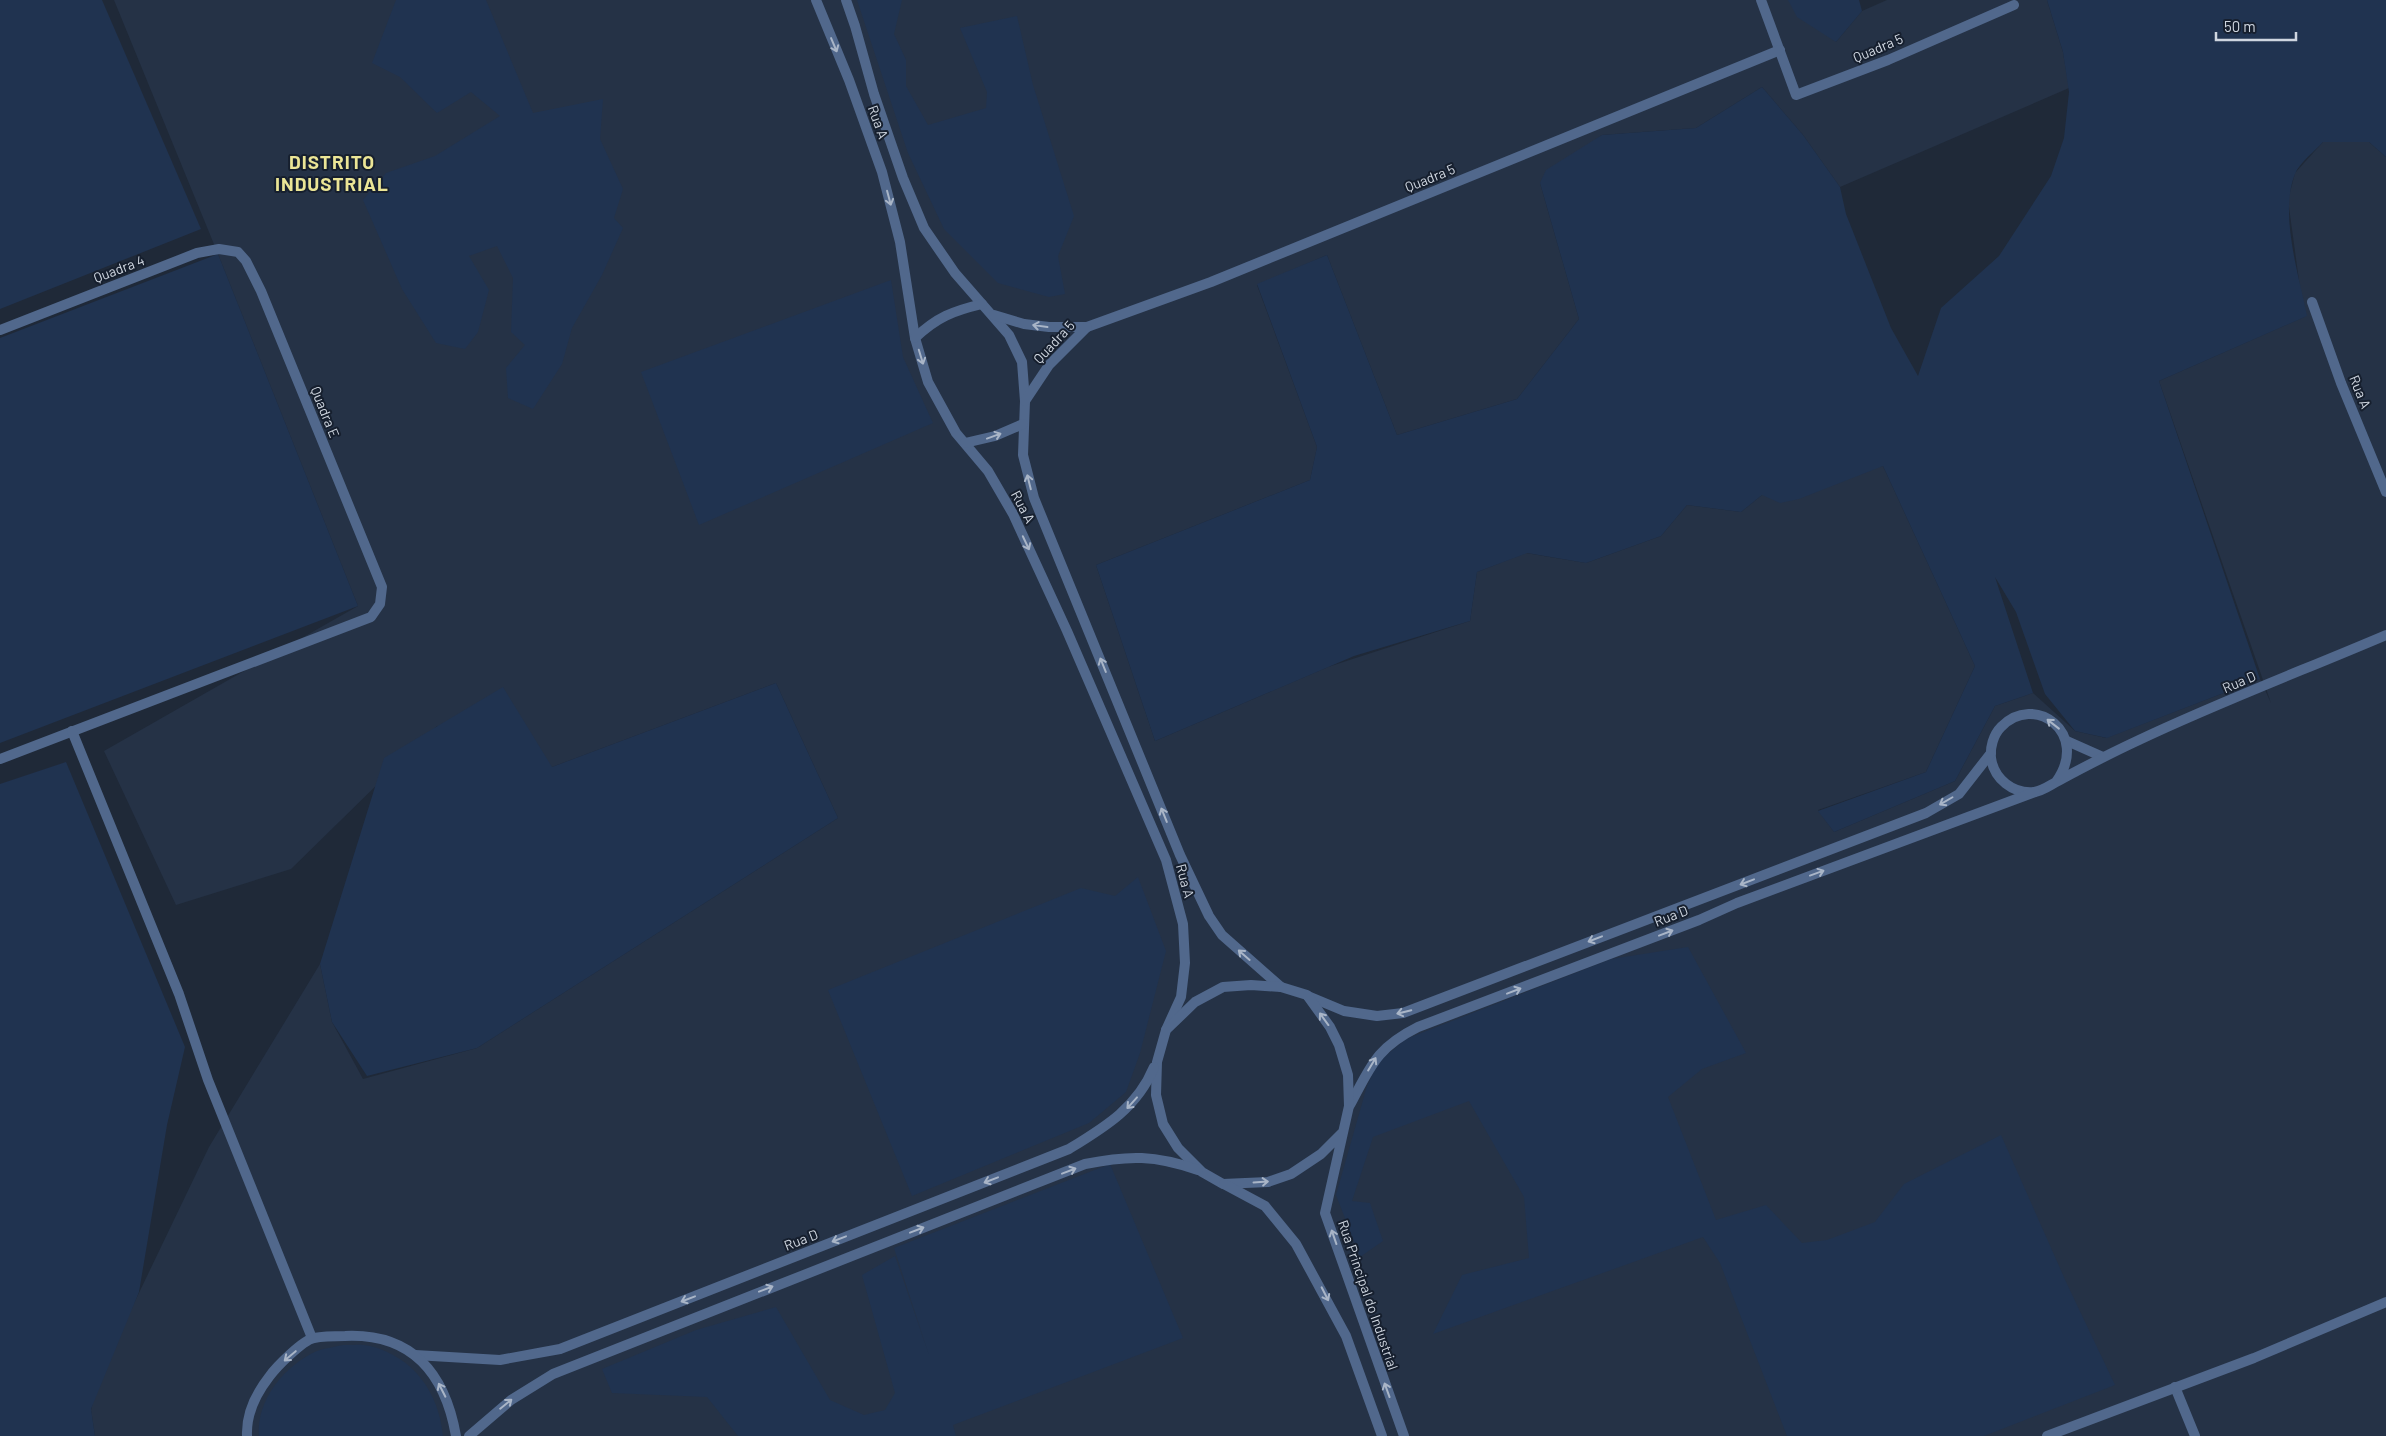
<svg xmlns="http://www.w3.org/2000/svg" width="2386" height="1436" viewBox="0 0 2386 1436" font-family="Barlow,sans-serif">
	<rect width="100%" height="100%" fill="#1f2938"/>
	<path fill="#253246" d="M114 0H1789L1836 42 1862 11 1887 0H2047L2063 52 2069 88 1840 187 1803 135 1762 87 1696 128 1602 135 1540 183 1579 319 1517 399 1397 435 1327 255 1257 285 1317 447 1310 480 1096 565 1155 741 1328 667 1470 621 1477 572 1526 553 1586 563 1661 536 1687 505 1741 512 1762 495 1883 466 1975 666 1926 772 1818 810 1834 832 1955 781 1995 706 2033 693 2075 731 2106 738 2260 679 2271 703 2159 381 2304 317 2288 200 2295 173 2323 142H2369L2386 157V1436H95L91 1410 101 1372 209 1147 320 964 332 1022 363 1079 477 1048 838 818 776 683 552 767 437 726 291 869 176 905 104 751 358 606 218 254Z"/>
	<g fill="#203350">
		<path d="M0 0H102L201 229 0 309Z"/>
		<path d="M396 0H486L533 113 603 99 600 139 623 189 614 218 623 228 602 275 572 328 562 364 533 409 508 398 506 368 525 345 511 332 513 278 497 246 469 256 489 290 478 332 465 349 436 343 402 289 363 200 386 173 435 156 500 116 471 92 437 113 400 77 372 63Z"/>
		<path d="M857 0H902L894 34 906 60V86L928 125 986 108 987 92 960 28 1017 16 1033 85 1074 216 1058 256 1065 294 1049 297 998 283 944 229 908 153Z"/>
		<path d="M1788 0H1859L1862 11 1836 42 1797 17Z"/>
		<path d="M2047 0H2386V157L2369 142H2323C2315 151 2299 163 2295 174 2279 214 2299 275 2307 316L2159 381 2260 679 2107 738 2075 731 2045 694 2016 612 1995 577 2033 693 1995 706 1955 781 1834 832 1818 811 1926 772 1975 666 1883 466 1799 499 1780 503 1762 495 1741 512 1687 505 1661 536 1586 563 1527 553 1477 572 1470 621 1354 656 1155 741 1096 565 1310 480 1317 447 1257 284 1327 255 1397 435 1517 399 1579 319 1540 183 1546 170 1602 135 1696 128 1762 87 1803 135 1840 187 1846 214 1891 328 1918 376 1941 308 1999 256 2051 176 2064 138 2069 92 2063 52Z"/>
		<path d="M218 254 358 606 0 743V338Z"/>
		<path d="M891 280 903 357 933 423 699 525 641 372Z"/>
		<path d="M776 683 838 818 477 1048 367 1076 332 1022 320 964 384 758 503 687 552 767Z"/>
		<path d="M66 762 185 1047 167 1125 139 1292 91 1409 95 1436H0V784Z"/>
		<path d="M1138 877 1166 951 1140 1053 1126 1092 1089 1123 912 1196 828 990 1081 888 1115 896Z"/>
		<path d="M1688 947 1746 1053 1702 1069 1668 1097 1716 1220 1766 1205 1802 1243 1827 1240 1875 1222 1904 1184 2001 1135 2067 1284 2115 1385 1984 1436H1787L1720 1263 1703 1237 1433 1334 1462 1275 1529 1258 1524 1197 1469 1101 1373 1137 1352 1201 1370 1203 1383 1241 1360 1257 1336 1195 1367 1086 1378 1062 1406 1039 1611 959Z"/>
		<path d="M1110 1164 1183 1338 953 1425 956 1436H738L707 1397 612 1393 602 1369 696 1330 776 1307 830 1400 864 1415 885 1410 895 1393 862 1275 895 1256 929 1355 894 1248Z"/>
		<path d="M343 1345C352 1345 362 1344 370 1346 414 1357 439 1393 443 1436H259C256 1400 285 1365 317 1351 325 1348 335 1347 343 1345Z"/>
	</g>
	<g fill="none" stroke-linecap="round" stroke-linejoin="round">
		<g stroke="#51688c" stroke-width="10">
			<path d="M816 0 849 80 882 172 900 242 915 338 928 382 956 433 988 471 1013 514 1067 631 1166 860 1183 924 1185 963 1181 997 1166 1030"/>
			<path d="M846 0 855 26 874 94 903 178 924 228 955 273 1009 335 1022 362 1025 401 1023 455 1034 498 1180 855 1209 916 1222 935 1281 987"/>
			<path d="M1761 0 1796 95 1888 60 2014 5"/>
			<path d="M2312 302 2341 383 2386 492"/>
			<path d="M994 315 1024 324 1049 327H1087L1211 282 1780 50"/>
			<path d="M0 330 197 253 219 249 238 252 246 261 261 291 382 587 380 604 371 617 0 759"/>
			<path d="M915 338C937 317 953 311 982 304"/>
			<path d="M1025 401 1049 365 1087 327"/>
			<path d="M965 443 995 436 1023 424"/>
			<path d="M72 731 179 994 208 1080 312 1338"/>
			<path d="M2067 741 2103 757"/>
			<path d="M2056 782C2091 733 2034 692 2001 727 1993 735 1990 748 1991 758 1994 779 2013 794 2034 792 2043 791 2050 785 2058 781 2084 767 2111 753 2139 740 2219 702 2304 670 2386 635"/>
			<path d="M1308 996 1344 1011 1377 1016 1403 1013 1926 813 1959 794 1991 753"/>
			<path d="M1350 1105C1371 1066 1376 1048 1418 1027L1699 920 1737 903 2035 792"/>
			<path d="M1343 1132 1321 1154 1291 1174 1268 1182 1223 1184 1202 1172 1178 1148 1163 1124 1156 1095 1157 1062 1166 1030 1195 1002 1223 987 1251 985 1281 987 1307 995 1330 1027 1339 1045 1348 1075 1349 1106 1325 1213 1404 1436"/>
			<path d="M1224 1184 1265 1206 1296 1244 1346 1336 1382 1436"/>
			<path d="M415 1355 500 1360 560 1349 1069 1149C1105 1127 1137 1108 1154 1067"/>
			<path d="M2175 1387 2195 1436"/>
			<path d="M247 1436C246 1414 255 1395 269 1377 276 1367 303 1340 314 1338 324 1336 335 1336 345 1336 412 1333 445 1373 456 1436"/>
			<path d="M469 1436 511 1400 553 1374 1085 1164C1129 1155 1155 1155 1198 1170"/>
			<path d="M2047 1436 2254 1358 2386 1302"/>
		</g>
	</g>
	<defs><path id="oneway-shaft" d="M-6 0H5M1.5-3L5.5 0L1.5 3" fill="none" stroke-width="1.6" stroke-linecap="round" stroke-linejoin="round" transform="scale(1.25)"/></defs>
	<g stroke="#a9b5c7">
		<use href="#oneway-shaft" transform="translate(834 45) rotate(67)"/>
		<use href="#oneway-shaft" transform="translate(889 198) rotate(75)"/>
		<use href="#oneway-shaft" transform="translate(1040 326) rotate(-172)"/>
		<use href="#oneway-shaft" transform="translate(921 357) rotate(73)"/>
		<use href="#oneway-shaft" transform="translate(994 436) rotate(-20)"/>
		<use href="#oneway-shaft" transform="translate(1029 482) rotate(-104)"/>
		<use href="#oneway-shaft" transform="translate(1026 543) rotate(65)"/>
		<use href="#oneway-shaft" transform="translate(1103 665) rotate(-112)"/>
		<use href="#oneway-shaft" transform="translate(2053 724) rotate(-142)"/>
		<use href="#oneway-shaft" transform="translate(1946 801) rotate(150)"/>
		<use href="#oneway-shaft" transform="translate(1164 815) rotate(-112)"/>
		<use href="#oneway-shaft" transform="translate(1817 873) rotate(-20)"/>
		<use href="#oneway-shaft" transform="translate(1747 882) rotate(159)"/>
		<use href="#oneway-shaft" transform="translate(1666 933) rotate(-21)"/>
		<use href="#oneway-shaft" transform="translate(1595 939) rotate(159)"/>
		<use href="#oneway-shaft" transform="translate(1244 955) rotate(-139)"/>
		<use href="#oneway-shaft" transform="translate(1514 991) rotate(-21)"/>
		<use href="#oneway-shaft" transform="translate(1404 1012) rotate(166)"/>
		<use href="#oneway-shaft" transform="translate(1324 1019) rotate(-126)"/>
		<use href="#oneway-shaft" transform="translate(1372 1064) rotate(-59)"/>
		<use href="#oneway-shaft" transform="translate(1132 1103) rotate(132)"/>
		<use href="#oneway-shaft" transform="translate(1069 1171) rotate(-21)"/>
		<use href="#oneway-shaft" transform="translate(991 1180) rotate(159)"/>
		<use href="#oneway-shaft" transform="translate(1261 1182) rotate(-4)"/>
		<use href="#oneway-shaft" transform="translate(917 1230) rotate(-21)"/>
		<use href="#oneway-shaft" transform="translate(1334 1237) rotate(-109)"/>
		<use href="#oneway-shaft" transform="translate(839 1239) rotate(159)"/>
		<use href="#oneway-shaft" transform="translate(766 1289) rotate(-21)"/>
		<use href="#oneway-shaft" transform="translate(1325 1294) rotate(63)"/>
		<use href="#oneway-shaft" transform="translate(688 1299) rotate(159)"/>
		<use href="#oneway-shaft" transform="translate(290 1356) rotate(140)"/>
		<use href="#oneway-shaft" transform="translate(442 1390) rotate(-117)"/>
		<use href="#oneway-shaft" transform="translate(1387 1390) rotate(-110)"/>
		<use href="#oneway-shaft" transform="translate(506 1404) rotate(-39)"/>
	</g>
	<g text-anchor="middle" stroke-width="4" stroke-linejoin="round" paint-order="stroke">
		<g font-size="14" fill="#cfd6e0" stroke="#161f2e">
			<text transform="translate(1878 48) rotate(-23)" y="5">Quadra 5</text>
			<text transform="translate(878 122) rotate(70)" y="5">Rua A</text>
			<text transform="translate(1430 178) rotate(-22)" y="5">Quadra 5</text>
			<text transform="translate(119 269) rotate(-21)" y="5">Quadra 4</text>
			<text transform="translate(1054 342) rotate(-47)" y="5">Quadra 5</text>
			<text transform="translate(2360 392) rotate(68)" y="5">Rua A</text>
			<text transform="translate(325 412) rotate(68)" y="5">Quadra E</text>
			<text transform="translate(1023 507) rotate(62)" y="5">Rua A</text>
			<text transform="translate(2239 682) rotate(-23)" y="5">Rua D</text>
			<text transform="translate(1185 881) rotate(75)" y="5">Rua A</text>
			<text transform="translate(1671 916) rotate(-21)" y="5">Rua D</text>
			<text transform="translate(801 1240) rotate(-21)" y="5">Rua D</text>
			<text transform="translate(1368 1295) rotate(71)" y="5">Rua Principal do Industrial</text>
		</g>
		<g font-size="19" font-weight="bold" letter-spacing="1" fill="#ebe596" stroke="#161f2e">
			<text x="332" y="169">DISTRITO<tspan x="332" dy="22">INDUSTRIAL</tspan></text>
		</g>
	</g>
	<path d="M2216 32v8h80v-8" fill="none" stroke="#cfd6e0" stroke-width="2.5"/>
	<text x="2224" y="32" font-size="15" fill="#cfd6e0" stroke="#161f2e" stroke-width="4" paint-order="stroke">50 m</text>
</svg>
